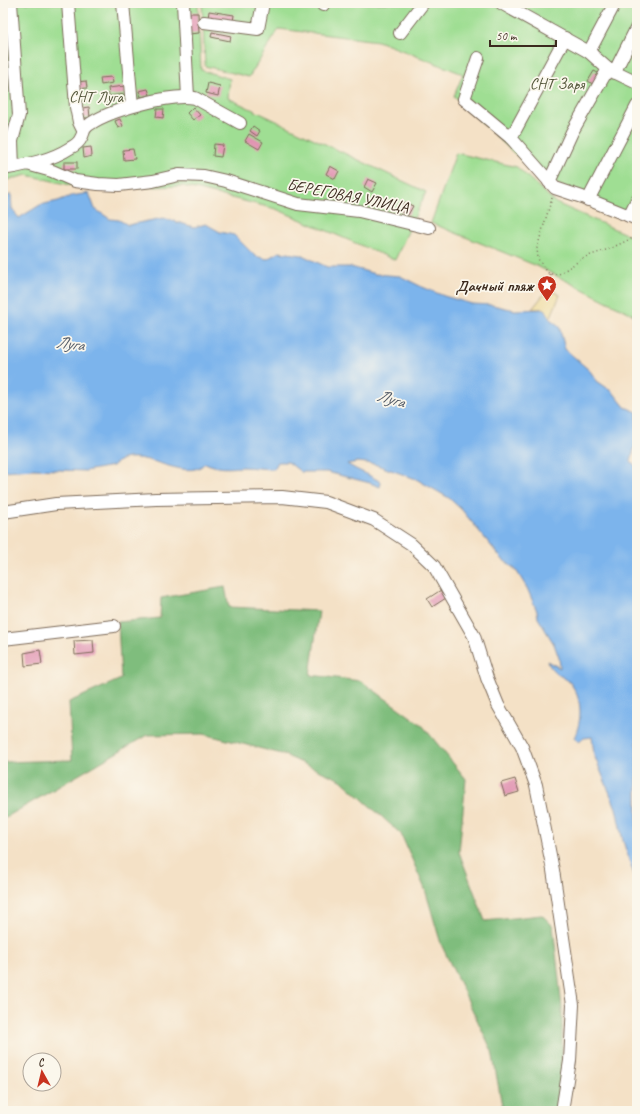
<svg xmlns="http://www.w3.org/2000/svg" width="640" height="1114" viewBox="0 0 640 1114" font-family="Caveat,sans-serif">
	<rect width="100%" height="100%" fill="#fbf7ec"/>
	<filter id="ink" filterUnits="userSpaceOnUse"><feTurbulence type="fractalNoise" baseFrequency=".025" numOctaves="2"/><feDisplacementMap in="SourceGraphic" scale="8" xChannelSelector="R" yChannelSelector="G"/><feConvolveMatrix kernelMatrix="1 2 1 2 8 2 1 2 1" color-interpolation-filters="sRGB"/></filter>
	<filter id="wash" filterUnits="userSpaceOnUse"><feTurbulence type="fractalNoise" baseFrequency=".012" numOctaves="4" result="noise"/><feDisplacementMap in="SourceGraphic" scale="16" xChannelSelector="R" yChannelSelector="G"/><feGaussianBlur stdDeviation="0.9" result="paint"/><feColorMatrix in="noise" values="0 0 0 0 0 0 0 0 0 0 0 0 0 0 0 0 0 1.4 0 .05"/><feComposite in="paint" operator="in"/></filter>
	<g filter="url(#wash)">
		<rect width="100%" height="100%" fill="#f4e1c6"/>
		<g fill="#9fde93" stroke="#6d8458">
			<path d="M3 3H198L201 70 230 79 228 98 426 192 395 260 276 209 183 186 87 189 27 175 3 181Z"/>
			<path d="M202 3H637V218L538 176 454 96 463 74 378 41 279 29 249 77 205 66Z"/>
			<path d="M456 153 517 167 556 203 637 239V326L633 322 634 315 537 266 431 223Z"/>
		</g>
		<path fill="#7fbd7d" stroke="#5d744e" d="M225 587 229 607 319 611 310 675 361 681 422 725 466 779 459 852 485 921 542 915 553 926 562 1008V1077L557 1111H503L492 1051 441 944 425 889 401 834 341 780 282 754 204 734 147 735 3 819V762L72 760 69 702 121 679 118 622 160 618 161 598Z"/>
		<path fill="#eeda9e" stroke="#94825e" d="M548 289 560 295 550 319 545 309H532Z"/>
		<path fill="#7cb4ec" stroke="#5c6f85" d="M89 193 95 209 110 219 119 220 128 225 163 218 194 227 206 224 220 232 234 235 255 256 267 259 279 252 302 255 327 267H351L375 274 400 276 420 286 444 296 472 304 492 305 515 310 545 309 550 319 559 326 565 349 590 371 597 381 613 392 625 407 637 412V442L635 445 631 461 637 468V884L623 841 616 808 594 755 592 737 584 738 579 742 574 738C582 721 583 700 571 684 568 679 561 677 556 673 552 670 549 665 547 661L560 668 559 658 554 644 538 618 537 611 527 588 516 570 501 558 462 510 449 498 416 479 374 464 358 462 347 464C358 471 370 475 381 482L380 487 370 483 327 472H301L288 462H278L274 469C263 469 252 467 242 467 227 468 219 469 205 463 186 486 135 440 113 466L85 471 33 469 3 471V205L5 204 3 199 11 194 12 209 19 218 40 205 58 201 71 196Z"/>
		<g id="blocks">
			<g fill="#e194b2">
				<path d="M209 11 234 15 233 22 208 19Z"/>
				<path d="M187 13H198L199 33 189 34Z"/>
				<path d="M212 32 231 36 230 41 211 37Z"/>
				<path d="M594 71 600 74 594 85 588 81Z"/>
				<path d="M112 77 113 83 101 85 100 78Z"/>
				<path d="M86 81 87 88 76 89V82Z"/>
				<path d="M208 83 220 86 218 96 206 93Z"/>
				<path d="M125 86 126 94 109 96 108 88Z"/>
				<path d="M148 89 150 95 141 97 139 91Z"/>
				<path d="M89 107 90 118H83L82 108Z"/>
				<path d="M193 107 200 115 193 120 187 113Z"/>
				<path d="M157 109H164L163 118 156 117Z"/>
				<path d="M120 119 123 126 118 128 115 121Z"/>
				<path d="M253 126 260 131 257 136 250 131Z"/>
				<path d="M249 134 263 142 259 149 245 141Z"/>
				<path d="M214 144 223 145 221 157 213 156Z"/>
				<path d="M91 147 92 156 84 158 83 148Z"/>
				<path d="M133 149 135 159 124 160 123 150Z"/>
				<rect x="64" y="162" width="13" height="7"/>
				<path d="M330 166 339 171 335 179 326 174Z"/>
				<path d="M368 179 377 183 372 192 364 187Z"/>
				<path d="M404 202 413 206 408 215 400 211Z"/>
				<path d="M441 590 446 598 432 607 427 599Z"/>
				<path d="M93 640 94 653 75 655 74 641Z"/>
				<path d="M40 650 42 664 25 666 24 653Z"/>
				<path d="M515 779 519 792 505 796 501 783Z"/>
			</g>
		</g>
	</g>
	<g filter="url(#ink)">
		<use href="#blocks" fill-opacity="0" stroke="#7c6a59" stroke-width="1"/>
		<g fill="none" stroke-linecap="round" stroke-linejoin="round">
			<defs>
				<g id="minor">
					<path d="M11 3 19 115 12 141 13 167"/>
					<path d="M68 3 76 107 79 122 83 130"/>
					<path d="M123 3 132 106"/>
					<path d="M183 3 188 97"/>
					<path d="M501 3 589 52 608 69 637 83"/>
					<path d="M323 5 324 3"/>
					<path d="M204 22 258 29 263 3"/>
					<path d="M400 33 423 3"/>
					<path d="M589 52 615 3"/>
					<path d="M478 58 464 99 511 138 555 188 582 197 637 219"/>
					<path d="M614 73 637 27"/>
					<path d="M511 138 565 38"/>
					<path d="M27 164 52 171 75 181 98 184 119 185 153 181 179 175 204 176 226 181 298 204 359 211 429 228"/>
					<path d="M3 169C25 165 50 161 70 148 74 146 79 143 81 138 85 131 82 130 90 124 110 110 172 93 195 98L240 123"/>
					<path d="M549 182 572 132 608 69"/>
					<path d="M588 200 637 106"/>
					<path d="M629 216 637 200"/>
					<path d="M3 512 56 504 156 499 282 497 326 502 374 520 411 544 434 566 474 636 487 678 498 705 522 747 536 785 553 870 573 1005 570 1061 562 1111"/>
					<path d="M3 639 114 626"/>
				</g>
			</defs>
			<use href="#minor" stroke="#7c6a59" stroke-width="14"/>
			<g stroke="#7c6a59" stroke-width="1.5" stroke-dasharray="1 3" stroke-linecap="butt">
				<path d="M552 198 537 248 538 259 549 274H559L585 257 609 249 637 236"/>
				<path d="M549 274 553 284 552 289"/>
			</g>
			<use href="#minor" stroke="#fff" stroke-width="12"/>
		</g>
	</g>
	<defs>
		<symbol id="sight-pin" viewBox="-11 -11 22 30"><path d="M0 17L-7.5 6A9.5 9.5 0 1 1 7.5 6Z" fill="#c8321e" stroke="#fbf7ec"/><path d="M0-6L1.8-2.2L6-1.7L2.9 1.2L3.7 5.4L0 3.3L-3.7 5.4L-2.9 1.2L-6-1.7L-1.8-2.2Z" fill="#fff"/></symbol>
	</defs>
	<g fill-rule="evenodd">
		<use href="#sight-pin" x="536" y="274" width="22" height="30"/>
	</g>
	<g text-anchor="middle" stroke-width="3.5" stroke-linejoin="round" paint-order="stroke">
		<g font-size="16" fill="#54573b" stroke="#fbf7ec">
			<text x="557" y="89">СНТ Заря</text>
			<text x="96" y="102">СНТ Луга</text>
		</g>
		<g font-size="16" fill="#3b2a1e" stroke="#fbf7ec">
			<text transform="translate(348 195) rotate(11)" y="6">БЕРЕГОВАЯ УЛИЦА</text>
		</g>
		<g font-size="16" font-weight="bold" fill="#3b2a1e" stroke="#fbf7ec" text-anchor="end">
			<text x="533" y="291">Дачный пляж</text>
		</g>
		<g font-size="17" font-style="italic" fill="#525a66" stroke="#fbf7ec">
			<text transform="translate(70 343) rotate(7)" y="6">Луга</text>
			<text transform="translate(391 398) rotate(16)" y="6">Луга</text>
		</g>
	</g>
	<rect width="640" height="1114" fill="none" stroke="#fbf7ec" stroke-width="16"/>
	<g transform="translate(42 1072) rotate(352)"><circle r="19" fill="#fbf7ec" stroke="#aea59a"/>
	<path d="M0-3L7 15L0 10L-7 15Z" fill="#c8321e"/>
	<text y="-6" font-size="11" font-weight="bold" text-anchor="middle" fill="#3b2a1e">С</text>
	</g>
	<path d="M490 40v6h66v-6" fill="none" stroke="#3b2a1e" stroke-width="2"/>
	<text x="496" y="40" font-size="12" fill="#3b2a1e" stroke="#fbf7ec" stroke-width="3" paint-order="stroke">50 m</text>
</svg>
